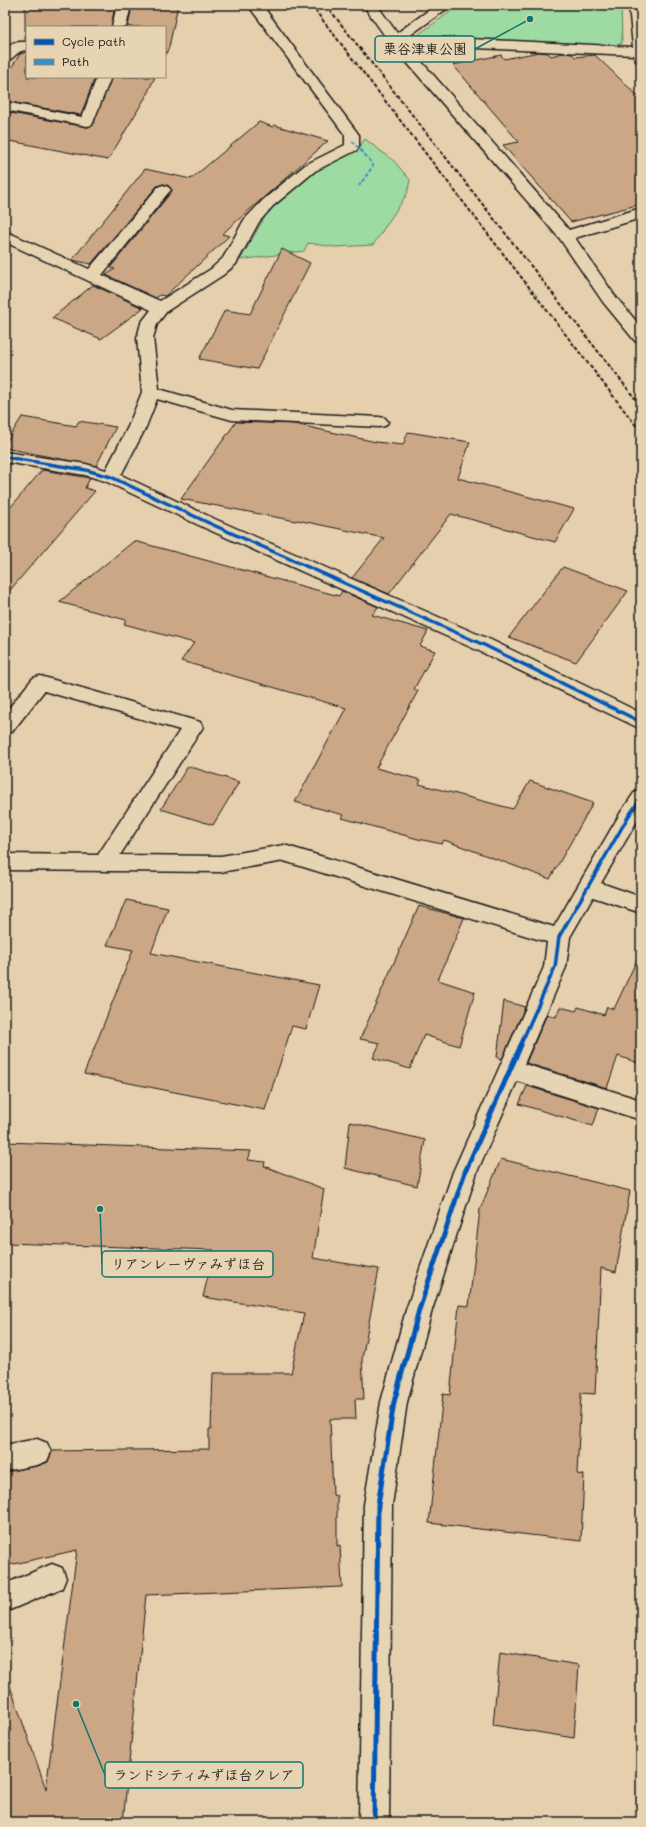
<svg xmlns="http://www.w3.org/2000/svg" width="646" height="1827" viewBox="0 0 646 1827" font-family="Mali,'Klee One',sans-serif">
	<rect width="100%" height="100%" fill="#e6cfac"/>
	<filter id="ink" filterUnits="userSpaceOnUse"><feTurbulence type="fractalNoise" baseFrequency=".025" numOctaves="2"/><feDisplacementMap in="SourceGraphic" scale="8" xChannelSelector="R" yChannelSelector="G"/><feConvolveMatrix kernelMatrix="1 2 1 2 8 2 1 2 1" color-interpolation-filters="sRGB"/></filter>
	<g filter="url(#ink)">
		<g fill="#9edba2" stroke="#5d7c5f">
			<path d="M460 5H621L622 43 615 46 422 37 419 34Z"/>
			<path d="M365 139 394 161 410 180 407 194 373 245 335 247 308 243 304 251 240 260 267 213 314 171 357 150Z"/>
		</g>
		<g fill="#cba786" stroke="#1c1c1c">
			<path d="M25 5H115L111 27H27V40H25Z"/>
			<path d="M132 5H178L169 47 165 56V27H128Z"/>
			<path d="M27 52V77H95L81 115 5 101V78L20 54Z"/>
			<path d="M539 52 548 53 551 56 563 53 572 54 575 57 595 55 641 99V204L571 222 503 145 519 142 453 65 501 55 504 59Z"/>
			<path d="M112 77H155L145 98 108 160 5 140V112L87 127 92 126Z"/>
			<path d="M259 122 273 127 274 125 328 141 222 234 229 236 165 296 160 295 156 298 106 275 115 269 110 268 172 191 169 186 164 184 157 186 91 264 72 260 145 169 191 179Z"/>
			<path d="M282 249 310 263 257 369 199 359 225 310 250 314Z"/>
			<path d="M93 285 143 308 101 339 52 318Z"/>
			<path d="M22 417 76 426 79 421 116 427 96 466 5 448V444Z"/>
			<path d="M236 422 295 424 376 442 403 445 408 432 470 442 458 478 574 509 555 542 451 514 389 594 352 578 384 538 297 520 296 521 181 499Z"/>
			<path d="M42 470 90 478 85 488 95 491 5 596V514Z"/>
			<path d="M134 541 339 596 342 591 378 607 372 615 428 631 420 646 435 651 414 689 418 691 376 768 421 780 419 784 513 809 530 781 593 803 550 879 444 840 442 844 418 839 342 818 344 815 295 802 346 708 181 661 194 643 124 624 126 620 59 602Z"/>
			<path d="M563 567 628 591 576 662 509 637Z"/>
			<path d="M188 766 239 782 213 825 161 809Z"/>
			<path d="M126 900 168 908 151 953 319 985 306 1029 292 1026 265 1110 84 1074 133 950 107 945Z"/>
			<path d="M419 906 464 918 438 980 475 992 459 1046 424 1035 410 1069 373 1058 380 1043 360 1039Z"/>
			<path d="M641 951V1064L618 1056 607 1088 526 1063 547 1014 556 1017 560 1007 576 1011 578 1007 604 1015 607 1007 614 1009Z"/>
			<path d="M504 1001 525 1007 502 1059 497 1057Z"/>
			<path d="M527 1086 599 1108 593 1126 519 1104Z"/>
			<path d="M350 1122 425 1140 417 1186 345 1168Z"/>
			<path d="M5 1142 251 1151 248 1160 265 1162 264 1166 324 1189 313 1258 379 1269 362 1359 364 1399H355L356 1419H330L333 1495 337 1496V1546L340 1545 342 1587 146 1595 123 1822H5V1687L10 1686 46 1789 77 1550 5 1566V1472L37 1466 48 1462 52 1451 209 1449V1429H211L213 1373H291L304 1313 203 1297 214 1250 5 1243Z"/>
			<path d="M501 1159 630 1191 616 1272 601 1268 595 1394 581 1393 577 1474 584 1475 581 1541 429 1523 443 1394 450 1395 459 1305 469 1306 480 1209Z"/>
			<path d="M500 1652 579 1665 574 1738 493 1725Z"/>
		</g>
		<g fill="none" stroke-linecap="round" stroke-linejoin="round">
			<defs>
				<g id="minor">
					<path d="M117 5H131L126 27H112Z"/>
					<path d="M248 5H262L359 135V147L357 150 315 171 273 206 259 222 236 264 223 275 167 311 157 324 153 338 159 389 232 410 379 417 385 418 388 422 385 426 379 427 232 420 157 399 146 427 121 475 217 520 491 640 641 713V729L477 650 205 528 105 481 85 475 5 462V452L86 464 106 470 128 427 142 392 137 338 141 323 151 310 5 242V231L89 269 158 187 163 185 168 187 171 190 168 193 102 275 160 301 211 269 223 258 244 220 263 200 305 165 345 145V135Z"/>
					<path d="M363 5H377L397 33 436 5H452L409 36 633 47 629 5H641V62L636 61 634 55 407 45 569 230 641 208V218L575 238 615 296 641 327V342L635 341 603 302 560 239 390 43Z"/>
					<path d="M19 42H27V50C16 50 14 60 5 62V49L12 44Z"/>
					<path d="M97 77H111L92 125 87 126 5 110V102L82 117Z"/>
					<path d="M40 676 200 722 203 727 120 855 221 856 284 845 554 927 621 812 634 793 641 790V814L601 883 641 897V913L593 897 570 937 566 967 524 1064 641 1100V1120L517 1081 477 1172 432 1310 407 1402 392 1505 389 1822H359L364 1505 381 1402 406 1310 453 1172 544 967 547 942 284 861 221 872 5 870V854L98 855 180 730 44 691 12 732 5 734V713L33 678Z"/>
					<path d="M37 1439 47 1443 51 1452 47 1461 37 1465 5 1471V1445Z"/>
					<path d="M52 1564 62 1568 66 1578 62 1588 5 1612V1584Z"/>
				</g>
			</defs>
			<use href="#minor" stroke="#1c1c1c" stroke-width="3"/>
			<use href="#minor" fill="#e7d4b2" fill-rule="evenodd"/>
			<g stroke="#1c1c1c" stroke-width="2" stroke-dasharray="4 2" stroke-linecap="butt">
				<path d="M311 5 641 432"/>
				<path d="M326 5 641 406"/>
			</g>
			<path stroke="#388dca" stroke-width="2" stroke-dasharray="4 2" stroke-linecap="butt" d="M352 141 368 158 373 166 359 186"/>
			<defs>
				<g id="cycleway-far1">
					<path d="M5 457 86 470 111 477 211 524 484 645 641 722"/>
					<path d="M520 1046 555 967 559 937 628 817 641 798"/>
				</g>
				<path id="cycleway" d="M374 1822 378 1505 394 1402 419 1310 465 1172 521 1045"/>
			</defs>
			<use href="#cycleway-far1" stroke="#e7d4b2" stroke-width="6"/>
			<use href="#cycleway" stroke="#e7d4b2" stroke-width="8"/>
			<use href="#cycleway-far1" stroke="#0057b8" stroke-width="3.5"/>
			<use href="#cycleway" stroke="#0057b8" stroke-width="5"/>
		</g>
	</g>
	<path fill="none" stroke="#0f766e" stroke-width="1.5" d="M530 19L475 49M100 1209L102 1264M76 1704L105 1775"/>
	<g fill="#0f766e" stroke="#e7d4b2" stroke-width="1.5">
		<circle cx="530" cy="19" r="4"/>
		<circle cx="100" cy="1209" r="4"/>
		<circle cx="76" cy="1704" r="4"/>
	</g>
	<g fill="#e7d4b2" stroke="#0f766e" stroke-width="1.5">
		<rect x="375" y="36" width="100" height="26" rx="4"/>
		<rect x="102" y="1251" width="171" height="26" rx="4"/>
		<rect x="105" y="1762" width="198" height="26" rx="4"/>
	</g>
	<g font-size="14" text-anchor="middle" font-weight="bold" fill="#1c1c1c">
		<text x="425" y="54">栗谷津東公園</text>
		<text x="188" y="1269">リアンレーヴァみずほ台</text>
		<text x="204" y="1780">ランドシティみずほ台クレア</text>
	</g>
	<rect width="646" height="1827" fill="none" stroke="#e7d4b2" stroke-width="20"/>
	<rect x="10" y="10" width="626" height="1807" fill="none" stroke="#1c1c1c" stroke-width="1.5" filter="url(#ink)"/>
	<rect x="26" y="26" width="140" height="52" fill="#e7d4b2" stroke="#968a76"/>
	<rect x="34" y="39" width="20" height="6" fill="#0057b8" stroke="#968a76"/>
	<text x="62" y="46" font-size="12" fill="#1c1c1c">Cycle path</text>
	<rect x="34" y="59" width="20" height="6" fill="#388dca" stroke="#968a76"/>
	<text x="62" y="66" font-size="12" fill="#1c1c1c">Path</text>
</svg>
